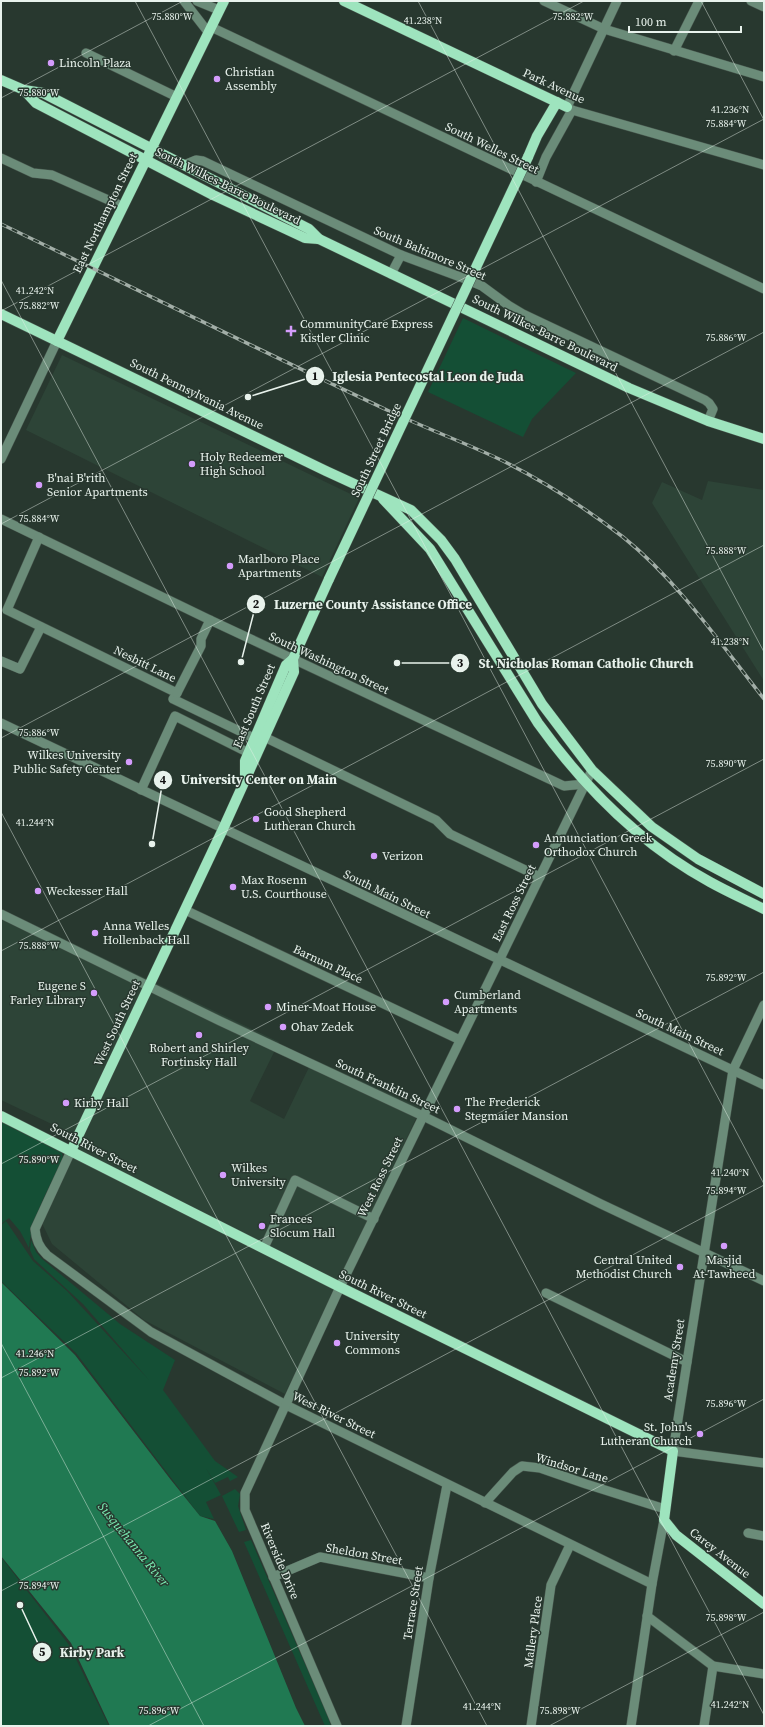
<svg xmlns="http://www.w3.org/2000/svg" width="765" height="1727" viewBox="0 0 765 1727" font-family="'Source Serif 4',serif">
	<rect width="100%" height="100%" fill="#28382f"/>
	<g fill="#2d4437">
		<path d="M62 355 359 498 322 577 26 430Z"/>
		<path d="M708 481 764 490V681L652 503 662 482 702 500Z"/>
		<path d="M1 909 279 1042 250 1101 284 1119 313 1059 421 1108 285 1394 144 1320 52 1244 38 1215 77 1136 1 1100Z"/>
	</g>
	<g fill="#144f35">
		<path d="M463 318 576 373 532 419 523 437 428 392Z"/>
		<path d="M1 1122 62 1153 63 1159C49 1188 32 1216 29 1248L20 1231 9 1218 1 1224Z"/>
		<path d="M6 1221 33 1261 67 1291 149 1380 83 1304 34 1259 30 1250 31 1240 36 1252 41 1258 120 1324 175 1360 163 1390 215 1461 238 1477 230 1481 228 1477 215 1483 206 1468 221 1495 206 1502 214 1519 200 1516 76 1353 1 1281V1225Z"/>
		<path d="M235 1489 240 1494 238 1506 246 1530 239 1532 222 1496Z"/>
		<path d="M251 1540 328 1717 331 1726H325L244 1542Z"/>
		<path d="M1 1557 69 1645 109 1726H1Z"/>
	</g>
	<path fill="#207952" d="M1 1282 75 1355 171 1480 200 1516 215 1521 232 1551 296 1708 305 1726H110L71 1643 1 1556Z"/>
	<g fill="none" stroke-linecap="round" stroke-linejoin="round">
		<defs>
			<g id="minor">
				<path d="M184 1 208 32"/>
				<path d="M197 1 219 10"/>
				<path d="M544 1 604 29 764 77"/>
				<path d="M617 1 567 107 572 110 764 165"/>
				<path d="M751 1 764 7"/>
				<path d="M211 27 764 289"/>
				<path d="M674 51 699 1"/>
				<path d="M86 53 177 97"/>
				<path d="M1 158 33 173 52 175 122 206"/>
				<path d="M184 165 196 160 203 161 401 255 463 278 482 286 508 305 523 314 705 400 709 403 713 409 708 421"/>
				<path d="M536 182 546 157 572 110"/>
				<path d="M391 274 401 255"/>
				<path d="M1 459 57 341"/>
				<path d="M1 519 210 620 564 786 585 784"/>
				<path d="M39 537 7 610 177 693 173 699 260 741"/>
				<path d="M1 661 20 669 41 627"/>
				<path d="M177 693 201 646V639L210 620"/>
				<path d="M1 723 764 1085"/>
				<path d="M258 734 436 820 450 834 540 877"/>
				<path d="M141 790 175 716 249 753"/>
				<path d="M185 910 460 1040"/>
				<path d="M1 914 220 1021 423 1116 601 1204 764 1281"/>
				<path d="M764 1005 733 1070 673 1451 764 1463"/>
				<path d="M71 1151 35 1229C36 1240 39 1247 47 1255L151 1332 286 1405 652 1584"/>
				<path d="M264 1248 295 1180 374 1219"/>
				<path d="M546 1293 687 1362"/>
				<path d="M485 1503 513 1472 522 1466 540 1468 586 1484 665 1509"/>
				<path d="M748 1533 764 1536"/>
				<path d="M273 1577 320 1557 429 1578"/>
				<path d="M647 1616 713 1666 764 1674"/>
				<path d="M337 1726 245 1510V1493L340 1287 592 770"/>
				<path d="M406 1726 429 1578 447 1485"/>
				<path d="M531 1726 551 1585 570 1545"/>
				<path d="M631 1726 652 1584 664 1520"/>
				<path d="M704 1726 713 1666"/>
			</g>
			<g id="major">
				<path d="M344 1 567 107"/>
				<path d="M1 80 24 90 43 93 309 229 319 239 629 388 708 421 764 439"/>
				<path d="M24 90 36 103 213 195 305 238 319 239"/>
				<path d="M528 157 537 136 557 102"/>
				<path d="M1 314 326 471 411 510 441 540 455 559 542 704 592 770 652 827 698 859 764 894"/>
				<path d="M57 341 224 1"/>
				<path d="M383 499 430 549 538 723C584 787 640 844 710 882 728 892 746 900 764 909"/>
				<path d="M245 775V761L286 665 293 659"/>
				<path d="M1 1116 340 1287 673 1451 664 1520 676 1535 764 1604"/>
				<path d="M71 1151 223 829 294 672 293 659 329 579"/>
			</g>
		</defs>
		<use href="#minor" stroke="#47564d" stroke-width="10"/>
		<use href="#major" stroke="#47564d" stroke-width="11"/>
		<use href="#minor" stroke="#6b8c79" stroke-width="9"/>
		<use href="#major" stroke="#9ee4be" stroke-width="10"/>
		<defs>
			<path id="rail" d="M1 224C130 286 259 350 389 411 425 428 463 442 499 459 542 480 584 507 623 537 679 582 720 643 764 699"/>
		</defs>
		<use href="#rail" stroke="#a2aea7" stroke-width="3.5"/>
		<use href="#rail" stroke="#28382f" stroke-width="2" stroke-dasharray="6" stroke-linecap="butt"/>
		<defs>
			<path id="major-bridge" d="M329 579 528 157"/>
		</defs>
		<use href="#major-bridge" stroke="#47564d" stroke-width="11" stroke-linecap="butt"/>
		<use href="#major-bridge" stroke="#9ee4be" stroke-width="10"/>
	</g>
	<path fill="none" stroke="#e8f2ec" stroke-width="1" stroke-opacity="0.45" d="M135 1 764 1184M418 1 764 652M701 1 764 120M1 98 183 1M1 280 764 1715M1 311 584 1M1 524 764 119M1 738 764 332M1 812 487 1726M1 951 764 545M1 1164 764 759M1 1343 204 1726M1 1378 764 972M1 1591 764 1185M148 1726 764 1399M549 1726 764 1612"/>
	<g fill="#d49cfc" stroke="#28382f" stroke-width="1.5">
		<circle cx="51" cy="63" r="4"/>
		<circle cx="217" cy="79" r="4"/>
		<path d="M289 325h4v4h4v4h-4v4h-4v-4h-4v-4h4z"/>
		<circle cx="192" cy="464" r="4"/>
		<circle cx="39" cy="485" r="4"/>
		<circle cx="230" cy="566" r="4"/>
		<circle cx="129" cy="762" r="4"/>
		<circle cx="256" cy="819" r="4"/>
		<circle cx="536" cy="845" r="4"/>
		<circle cx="374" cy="856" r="4"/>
		<circle cx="233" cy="887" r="4"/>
		<circle cx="38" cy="891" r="4"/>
		<circle cx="95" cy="933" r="4"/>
		<circle cx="94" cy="993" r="4"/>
		<circle cx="446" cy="1002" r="4"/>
		<circle cx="268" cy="1007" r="4"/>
		<circle cx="283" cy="1027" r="4"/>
		<circle cx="199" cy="1035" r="4"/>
		<circle cx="66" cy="1103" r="4"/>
		<circle cx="457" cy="1109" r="4"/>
		<circle cx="223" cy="1175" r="4"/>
		<circle cx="262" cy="1226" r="4"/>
		<circle cx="724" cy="1246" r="4"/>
		<circle cx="680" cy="1267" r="4"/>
		<circle cx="337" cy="1343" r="4"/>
		<circle cx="700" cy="1434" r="4"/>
	</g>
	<g text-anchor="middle" stroke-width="3" stroke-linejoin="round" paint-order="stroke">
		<g font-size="12" fill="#e8f2ec" stroke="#28382f" text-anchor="start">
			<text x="59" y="67">Lincoln Plaza</text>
			<text x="225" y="76">Christian<tspan x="225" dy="14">Assembly</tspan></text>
			<text x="300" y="328">CommunityCare Express<tspan x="300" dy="14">Kistler Clinic</tspan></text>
			<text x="200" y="461">Holy Redeemer<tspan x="200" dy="14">High School</tspan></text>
			<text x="47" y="482">B'nai B'rith<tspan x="47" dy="14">Senior Apartments</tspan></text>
			<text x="238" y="563">Marlboro Place<tspan x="238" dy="14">Apartments</tspan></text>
			<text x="121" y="759" text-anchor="end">Wilkes University<tspan x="121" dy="14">Public Safety Center</tspan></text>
			<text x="264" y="816">Good Shepherd<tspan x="264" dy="14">Lutheran Church</tspan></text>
			<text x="544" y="842">Annunciation Greek<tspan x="544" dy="14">Orthodox Church</tspan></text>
			<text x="382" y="860">Verizon</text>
			<text x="241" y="884">Max Rosenn<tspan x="241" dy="14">U.S. Courthouse</tspan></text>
			<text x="46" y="895">Weckesser Hall</text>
			<text x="103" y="930">Anna Welles<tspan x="103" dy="14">Hollenback Hall</tspan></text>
			<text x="86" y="990" text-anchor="end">Eugene S<tspan x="86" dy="14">Farley Library</tspan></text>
			<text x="454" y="999">Cumberland<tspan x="454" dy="14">Apartments</tspan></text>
			<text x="276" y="1011">Miner-Moat House</text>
			<text x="291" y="1031">Ohav Zedek</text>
			<text x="199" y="1052" text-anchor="middle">Robert and Shirley<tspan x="199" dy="14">Fortinsky Hall</tspan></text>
			<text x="465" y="1106">The Frederick<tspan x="465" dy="14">Stegmaier Mansion</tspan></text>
			<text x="74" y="1107">Kirby Hall</text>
			<text x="231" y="1172">Wilkes<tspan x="231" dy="14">University</tspan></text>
			<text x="270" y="1223">Frances<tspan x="270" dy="14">Slocum Hall</tspan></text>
			<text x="672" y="1264" text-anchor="end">Central United<tspan x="672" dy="14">Methodist Church</tspan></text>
			<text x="724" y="1264" text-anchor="middle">Masjid<tspan x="724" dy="14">At-Tawheed</tspan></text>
			<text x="345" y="1340">University<tspan x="345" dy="14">Commons</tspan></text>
			<text x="692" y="1431" text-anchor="end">St. John's<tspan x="692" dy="14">Lutheran Church</tspan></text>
		</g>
		<g font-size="12" fill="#e8f2ec" stroke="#28382f">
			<text transform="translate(554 86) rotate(25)" y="4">Park Avenue</text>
			<text transform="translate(492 148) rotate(26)" y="4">South Welles Street</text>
			<text transform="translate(228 186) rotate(26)" y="4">South Wilkes-Barre Boulevard</text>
			<text transform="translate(105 213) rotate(-64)" y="4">East Northampton Street</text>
			<text transform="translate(430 253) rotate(23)" y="4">South Baltimore Street</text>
			<text transform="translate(545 333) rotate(26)" y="4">South Wilkes-Barre Boulevard</text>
			<text transform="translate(197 394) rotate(26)" y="4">South Pennsylvania Avenue</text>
			<text transform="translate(376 450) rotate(-65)" y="4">South Street Bridge</text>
			<text transform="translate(329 663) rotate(25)" y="4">South Washington Street</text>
			<text transform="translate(145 664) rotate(26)" y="4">Nesbitt Lane</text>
			<text transform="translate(254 706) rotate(-67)" y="4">East South Street</text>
			<text transform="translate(387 894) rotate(26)" y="4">South Main Street</text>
			<text transform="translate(514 903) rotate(-64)" y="4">East Ross Street</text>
			<text transform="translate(328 964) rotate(25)" y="4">Barnum Place</text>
			<text transform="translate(117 1023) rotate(-65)" y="4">West South Street</text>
			<text transform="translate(680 1032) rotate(25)" y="4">South Main Street</text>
			<text transform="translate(388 1086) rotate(25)" y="4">South Franklin Street</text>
			<text transform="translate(94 1148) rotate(27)" y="4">South River Street</text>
			<text transform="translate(380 1177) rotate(-64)" y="4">West Ross Street</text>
			<text transform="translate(383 1294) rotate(26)" y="4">South River Street</text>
			<text transform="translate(674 1360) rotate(-81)" y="4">Academy Street</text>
			<text transform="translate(334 1415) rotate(26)" y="4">West River Street</text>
			<text transform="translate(572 1468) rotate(17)" y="4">Windsor Lane</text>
			<text transform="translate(720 1553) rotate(38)" y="4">Carey Avenue</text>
			<text transform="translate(364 1554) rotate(10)" y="4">Sheldon Street</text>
			<text transform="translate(280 1561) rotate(67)" y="4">Riverside Drive</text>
			<text transform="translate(413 1603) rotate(-81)" y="4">Terrace Street</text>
			<text transform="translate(533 1632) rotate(-82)" y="4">Mallery Place</text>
		</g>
		<g font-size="13" font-style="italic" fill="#7beeb4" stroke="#28382f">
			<text transform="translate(134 1544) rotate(51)" y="5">Susquehanna River</text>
		</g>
	</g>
	<g font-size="10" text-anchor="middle" fill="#e8f2ec" stroke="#28382f" stroke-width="3" stroke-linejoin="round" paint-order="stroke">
		<text x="172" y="20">75.880°W</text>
		<text x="573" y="20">75.882°W</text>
		<text x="423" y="24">41.238°N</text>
		<text x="39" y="96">75.880°W</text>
		<text x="730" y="113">41.236°N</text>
		<text x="726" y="127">75.884°W</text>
		<text x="35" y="294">41.242°N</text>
		<text x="39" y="309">75.882°W</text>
		<text x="726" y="341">75.886°W</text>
		<text x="39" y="522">75.884°W</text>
		<text x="726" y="554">75.888°W</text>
		<text x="730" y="645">41.238°N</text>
		<text x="39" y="736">75.886°W</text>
		<text x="726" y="767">75.890°W</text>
		<text x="35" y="826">41.244°N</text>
		<text x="39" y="949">75.888°W</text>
		<text x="726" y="981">75.892°W</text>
		<text x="39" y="1163">75.890°W</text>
		<text x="730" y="1176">41.240°N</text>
		<text x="726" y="1194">75.894°W</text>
		<text x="35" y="1357">41.246°N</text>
		<text x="39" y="1376">75.892°W</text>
		<text x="726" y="1407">75.896°W</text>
		<text x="39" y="1589">75.894°W</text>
		<text x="726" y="1621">75.898°W</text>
		<text x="730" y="1708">41.242°N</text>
		<text x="482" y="1710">41.244°N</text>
		<text x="159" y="1714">75.896°W</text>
		<text x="560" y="1714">75.898°W</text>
	</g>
	<path fill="none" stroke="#e8f2ec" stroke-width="1.5" d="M248 397L315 376M241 662L256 604M397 663L460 663M152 844L163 780M20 1605L42 1652"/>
	<g fill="#e8f2ec" stroke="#28382f" stroke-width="1.5">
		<circle cx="248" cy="397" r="4"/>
		<circle cx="241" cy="662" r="4"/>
		<circle cx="397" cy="663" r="4"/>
		<circle cx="152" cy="844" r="4"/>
		<circle cx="20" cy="1605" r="4"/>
		<circle cx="315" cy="376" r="10"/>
		<circle cx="256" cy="604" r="10"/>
		<circle cx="460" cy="663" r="10"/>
		<circle cx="163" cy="780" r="10"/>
		<circle cx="42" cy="1652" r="10"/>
	</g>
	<g font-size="12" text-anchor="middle" font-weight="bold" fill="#111">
		<text x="315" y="380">1</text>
		<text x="256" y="608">2</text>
		<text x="460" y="667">3</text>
		<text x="163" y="784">4</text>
		<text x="42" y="1656">5</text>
	</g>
	<g font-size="13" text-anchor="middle" font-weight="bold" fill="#e8f2ec" stroke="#28382f" stroke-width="3" stroke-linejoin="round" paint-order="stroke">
		<text x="428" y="381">Iglesia Pentecostal Leon de Juda</text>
		<text x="373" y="609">Luzerne County Assistance Office</text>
		<text x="586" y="668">St. Nicholas Roman Catholic Church</text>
		<text x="259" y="784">University Center on Main</text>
		<text x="92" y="1657">Kirby Park</text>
	</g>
	<rect width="765" height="1727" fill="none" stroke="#e8f2ec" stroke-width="4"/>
	<path d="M629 26v6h112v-6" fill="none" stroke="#e8f2ec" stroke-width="2"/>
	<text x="635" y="26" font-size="12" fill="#e8f2ec" stroke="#28382f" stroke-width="3" paint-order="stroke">100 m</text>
</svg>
